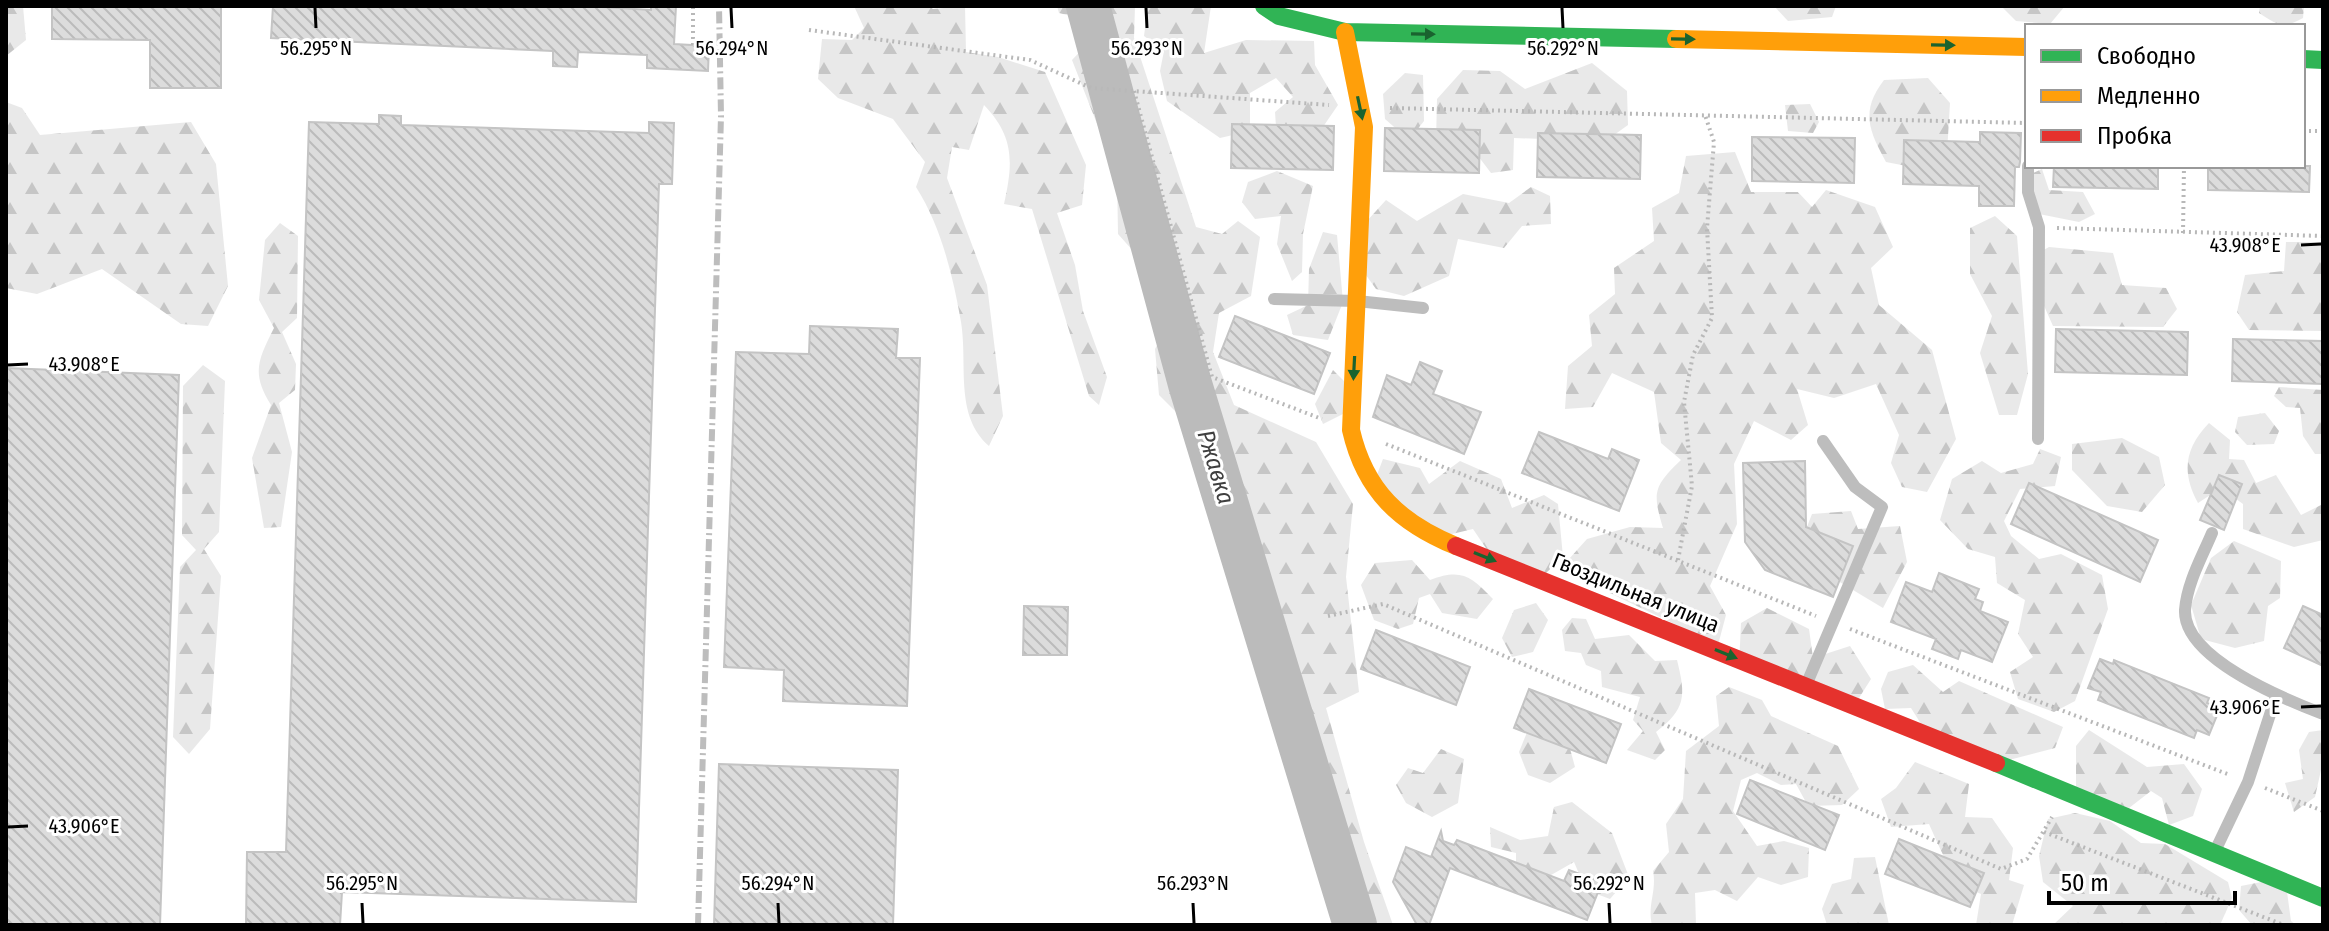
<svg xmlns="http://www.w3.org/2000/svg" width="2329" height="931" viewBox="0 0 2329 931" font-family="'Fira Sans Condensed',sans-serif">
	<defs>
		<pattern id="forest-firs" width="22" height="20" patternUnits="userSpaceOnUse" patternTransform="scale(2)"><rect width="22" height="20" fill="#e9e9e9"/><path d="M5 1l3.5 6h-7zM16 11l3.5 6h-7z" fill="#c6c6c6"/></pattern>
		<pattern id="building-back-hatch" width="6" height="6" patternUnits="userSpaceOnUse" patternTransform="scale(2)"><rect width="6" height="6" fill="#dcdcdc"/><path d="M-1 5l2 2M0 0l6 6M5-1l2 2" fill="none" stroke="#bbb"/></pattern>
	</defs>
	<rect width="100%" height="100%" fill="#fff"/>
	<g fill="url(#forest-firs)">
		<path d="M6 6H23L26 40 6 56Z"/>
		<path d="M854 6H929L933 9 965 6 966 52 998 57 1045 72 1086 165 1082 205 1057 213 1075 265 1083 311 1107 377 1099 405 1089 396 1032 209 1004 204C1013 164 1015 137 984 105L969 150 952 147 947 178 987 285 1003 416 989 446C954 415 968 365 961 322 953 276 941 226 916 187L925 162 893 119 838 98 818 79 822 39 852 40 864 28Z"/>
		<path d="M1057 6H1135L1134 38 1196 227 1222 234 1238 221 1260 237 1251 296 1219 313 1213 352 1234 405 1316 442 1353 504 1346 577 1359 692 1326 708 1364 842 1393 925H1351L1262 634V598L1236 552 1204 440 1159 395 1155 349 1167 327 1158 279 1118 234 1117 175 1072 60 1092 39 1087 20 1059 13Z"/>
		<path d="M1148 6H1211L1204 53 1246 40 1314 41 1315 65 1338 105 1314 140 1277 141 1275 112 1293 97 1276 78 1250 93V131L1220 138 1167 101 1160 71 1164 51 1144 36Z"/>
		<path d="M1774 6H1836L1832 17 1788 21Z"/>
		<path d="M2001 6H2065L2050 24 2016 21Z"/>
		<path d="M2260 6H2304L2303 18C2284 29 2277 25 2259 13Z"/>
		<path d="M1592 63 1627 91 1628 125 1593 150 1569 140 1514 138 1513 170 1491 173 1469 144 1436 141 1437 99 1463 70 1500 71 1525 89Z"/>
		<path d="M1405 73 1423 75 1424 121 1409 140 1385 119 1383 94Z"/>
		<path d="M1928 78 1950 103 1947 152 1922 169 1886 162C1869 131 1860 111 1884 80Z"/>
		<path d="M6 102 22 108 40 135 191 122 216 164 228 286 208 326 181 324 102 269 37 294 6 288Z"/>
		<path d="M1810 104 1819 122 1813 133 1788 131 1785 105Z"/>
		<path d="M1735 152 1751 192H1798L1812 207 1826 190 1875 207 1893 247 1871 268 1879 305 1932 350 1956 439 1927 492 1902 487 1891 463 1899 435 1876 384 1834 398 1797 389 1808 425 1791 440 1754 421 1734 464 1737 524 1710 586 1726 615 1718 645 1560 569 1587 539 1630 527 1663 528C1652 492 1654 486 1681 460L1661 443 1654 392 1612 373 1593 407 1565 409 1568 366 1592 346 1589 315 1615 294 1614 268 1654 241 1652 208 1679 193 1686 156Z"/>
		<path d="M2042 169 2049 190 2083 192 2095 214 2079 222 2039 214 2022 178Z"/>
		<path d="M1277 171 1313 186 1303 234 1302 272 1292 281 1277 244 1281 216 1255 219 1242 202 1248 182Z"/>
		<path d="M1531 187 1550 196 1551 224 1522 226 1504 248 1458 239 1449 276 1404 296 1376 289 1363 271 1366 222 1386 200 1417 221 1463 194 1509 203Z"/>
		<path d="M1995 216 2017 236 2028 374 2017 415H1999L1980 353 1992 316 1970 274V228Z"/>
		<path d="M280 223 298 236 297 318 282 332 296 364 295 390 279 403 292 452 281 527 264 528 252 458 271 405C251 373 258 360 274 328L259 300 265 240Z"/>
		<path d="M1323 232 1337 235 1343 302 1328 340 1293 335 1287 315 1308 305 1309 269Z"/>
		<path d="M2286 242H2323V331L2249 330 2237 312 2245 275 2284 271Z"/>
		<path d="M2049 247 2113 253 2122 285 2166 288 2177 309 2163 327 2053 326 2033 281V256Z"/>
		<path d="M203 365 225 381 219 532 204 549 221 576 210 729 189 754 173 737 180 567 196 550 182 535 183 386Z"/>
		<path d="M1333 370 1345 382 1343 414 1323 424 1315 404Z"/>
		<path d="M2279 387 2323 390V454H2315L2303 436 2300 408 2286 407 2274 396Z"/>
		<path d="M2265 413 2279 431 2274 444 2247 445 2235 432 2238 417Z"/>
		<path d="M2209 423 2230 440 2229 459 2244 460 2256 483 2276 475 2301 515 2323 504V540L2294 547 2243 529V504L2221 488 2198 503C2181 472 2185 448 2209 423Z"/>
		<path d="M2122 438 2159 457 2165 485 2142 512 2107 506 2072 470V444Z"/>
		<path d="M2040 449 2061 457 2055 486 2020 489 2004 521 2011 536 2039 559 2061 554 2102 575 2108 609 2075 701 2054 712 2018 699 2010 672 2033 657 2018 634 2025 600 1997 583 1995 557 1968 549 1940 520 1952 479 1982 461 2001 473 2033 464Z"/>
		<path d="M1383 459 1420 468 1429 484 1460 461 1501 479 1512 508 1544 495 1558 504 1563 557 1546 573 1500 569 1473 529 1431 539 1375 480Z"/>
		<path d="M1851 511 1858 529 1900 526 1907 562 1883 608 1828 575 1803 537 1812 514Z"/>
		<path d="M2234 541 2281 561 2280 598 2268 606 2264 641 2235 648 2201 639 2191 605 2211 558Z"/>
		<path d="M1412 560 1430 580C1461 568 1471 576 1493 599L1477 619 1442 613 1430 594 1419 598 1413 624 1398 629 1374 620 1361 585 1375 563Z"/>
		<path d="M1536 603 1548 620 1533 652 1512 657 1502 638 1514 610Z"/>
		<path d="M1767 608 1809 629 1813 658 1850 646 1871 679 1859 698 1739 665 1741 623Z"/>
		<path d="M1572 618 1586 619 1595 639 1629 635 1655 661 1677 660C1686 696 1686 709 1656 732L1665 750 1655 760 1627 750 1643 731 1633 720 1640 697 1602 687 1601 671 1586 665 1581 653 1565 651 1562 630Z"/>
		<path d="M1913 665 1943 692 1959 681 2063 727 2055 748 2005 761 1923 727 1911 708 1885 709 1881 689 1888 672Z"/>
		<path d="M1729 687 1762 700 1771 716 1838 746 1859 789 1842 805 1808 806 1796 784 1781 785 1757 773 1741 780 1733 811 1757 846 1784 841 1809 848 1808 877 1781 885 1758 877 1737 901 1715 890 1695 893 1696 925H1652C1647 905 1657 891 1653 871L1669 852 1666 824 1683 799 1686 751 1719 726 1716 696Z"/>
		<path d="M1530 725 1566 734 1575 767 1550 783 1528 775 1519 752Z"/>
		<path d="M2089 730 2147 767 2184 764 2202 789 2193 816 2169 825 2162 798 2151 791 2129 808 2076 790V746Z"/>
		<path d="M2323 730V761L2315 797 2294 812 2285 783 2303 779 2299 750 2309 732Z"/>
		<path d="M1441 749 1464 759 1458 803 1432 817 1406 803 1396 785 1408 768 1423 773Z"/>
		<path d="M1915 762 1969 784 1965 817 1992 818 2013 848 2009 880 2024 885 2012 925H1976L1981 894C1952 883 1941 850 1929 824L1891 827 1881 799 1896 788Z"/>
		<path d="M1572 802 1612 833 1629 877 1610 899 1586 890 1574 862 1537 883 1516 872V853L1491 847 1490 827 1520 840 1548 836 1554 807Z"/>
		<path d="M2075 813 2110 821 2141 843 2165 844 2228 882 2232 898 2220 925H2053L2073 906 2043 882 2039 856 2048 819Z"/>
		<path d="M1875 857 1889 925H1827L1822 909 1832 884 1851 879 1854 858Z"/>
		<path d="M2271 880 2287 892 2291 921 2296 925H2252L2239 910 2241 886Z"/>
	</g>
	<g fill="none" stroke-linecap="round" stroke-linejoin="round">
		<path stroke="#bbb" stroke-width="44" d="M1088 6 1190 384 1355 925"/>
	</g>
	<g fill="url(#building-back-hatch)" stroke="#c4c4c4" stroke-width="2">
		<path d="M52 6H221V88H150V40L52 39Z"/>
		<path d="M273 6H585L651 10V6H676L674 44 709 46 708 71 647 68V55L578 52 577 67 553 66V51L271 38Z"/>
		<path d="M379 115 401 116V125L649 133V122L674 123 672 184H659L636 902 342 892 340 925H246L247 852H286L309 122 379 124Z"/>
		<path d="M1232 124 1334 126 1333 170 1231 168Z"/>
		<path d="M1385 128 1480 130 1479 173 1384 171Z"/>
		<path d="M1980 132 2021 133 2020 162 2019 167H2015L2014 206H1979V186L1903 184 1904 140 1980 142Z"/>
		<path d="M1538 133 1641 135 1640 179 1537 177Z"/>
		<path d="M1752 137 1855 138 1854 183 1752 181Z"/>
		<path d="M2054 166H2158V189L2053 187Z"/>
		<path d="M2208 166H2310L2309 192 2208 190Z"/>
		<path d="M1235 316 1330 353 1314 394 1219 357Z"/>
		<path d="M810 326 898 329 896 358H920L907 706 783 701 784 670 724 667 736 352 809 354Z"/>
		<path d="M2056 329 2188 332 2187 375 2055 372Z"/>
		<path d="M2233 339 2323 341V384L2232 381Z"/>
		<path d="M1420 362 1442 371 1433 394 1481 412 1464 454 1373 417 1387 375 1411 385Z"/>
		<path d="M6 368 179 375 160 925H6Z"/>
		<path d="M1539 432 1608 459 1612 449 1639 460 1619 511 1522 473Z"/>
		<path d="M1805 461 1806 527 1853 546 1833 597 1765 570 1745 542 1743 463Z"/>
		<path d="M2219 475 2242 484 2224 530 2200 520Z"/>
		<path d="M2029 483 2158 540 2140 582 2011 524Z"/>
		<path d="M1939 573 1979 589 1975 599 1983 602 1980 611 2008 622 1992 662 1961 650 1958 659 1932 649 1936 639 1891 622 1906 582 1932 592Z"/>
		<path d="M1024 606 1068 607 1067 655H1023Z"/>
		<path d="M2303 606 2323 615V666L2284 648Z"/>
		<path d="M1376 630 1470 667 1456 705 1361 669Z"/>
		<path d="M2100 659 2113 664 2114 660 2209 698 2207 703 2220 708 2209 735 2197 730 2194 738 2098 700 2101 692 2088 688Z"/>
		<path d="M1529 689 1621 724 1606 763 1514 728Z"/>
		<path d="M719 764 898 770 893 925H714Z"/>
		<path d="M1750 780 1839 815 1825 850 1737 814Z"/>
		<path d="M1441 831 1443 841 1454 845 1457 840 1564 881 1569 870 1602 882 1587 920 1450 868 1429 925H1417L1393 882 1406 847 1431 857Z"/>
		<path d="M1899 839 1984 873 1970 907 1885 874Z"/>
	</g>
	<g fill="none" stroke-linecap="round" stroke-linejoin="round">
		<g stroke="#b8b8b8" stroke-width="4" stroke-dasharray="2 4" stroke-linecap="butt">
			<path d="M809 30 1030 60 1091 88 1329 105"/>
			<path d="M693 45V6"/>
			<path d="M1134 91 1212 377 1322 419"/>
			<path d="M1390 108 2027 123"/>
			<path d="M2303 131H2323"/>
			<path d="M2057 228 2323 236"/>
			<path d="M2183 233 2184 166"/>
			<path d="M1386 444 1816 616"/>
			<path d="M1678 560 1692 486 1684 402 1693 355 1712 318 1707 228 1714 142 1705 115"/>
			<path d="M1328 616 1383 604 2001 869 2027 859 2052 817"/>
			<path d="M1850 629 2230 775"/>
			<path d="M2265 788 2323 811"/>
			<path d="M2044 832 2284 925"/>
		</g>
		<g stroke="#bdbdbd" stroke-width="12">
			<path d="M2028 166V192L2039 227 2038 439"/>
			<path d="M1274 299 1357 301 1423 308"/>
			<path d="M2212 533C2202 557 2187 583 2185 610 2183 658 2284 699 2323 714"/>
			<path d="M1807 683 1882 507 1855 487 1823 441"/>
			<path d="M2216 849 2248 782 2276 696"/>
		</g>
		<g stroke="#30b455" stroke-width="18">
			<path d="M1264 6 1279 16 1345 32 1676 39"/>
			<path d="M2303 59 2323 60"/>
			<path d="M1996 763 2323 898"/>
		</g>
		<g stroke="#ff9f0a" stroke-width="18">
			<path d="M1345 32 1364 127 1351 430C1365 491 1400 523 1456 546"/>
			<path d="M1676 39 2027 47"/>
		</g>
		<path stroke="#e5322d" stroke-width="18" d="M1456 546 1996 763"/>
		<path stroke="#bdbdbd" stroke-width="6" stroke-dasharray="12 4 2 4" stroke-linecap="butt" d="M698 925 721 116 719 6"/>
	</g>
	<defs><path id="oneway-solid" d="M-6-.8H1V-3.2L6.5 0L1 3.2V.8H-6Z" transform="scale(2)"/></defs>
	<g fill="#1a632f">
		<use href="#oneway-solid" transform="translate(1423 34) rotate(1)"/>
		<use href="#oneway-solid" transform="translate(1683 39) rotate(1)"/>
		<use href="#oneway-solid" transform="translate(1943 45) rotate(1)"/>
		<use href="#oneway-solid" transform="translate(1360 108) rotate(78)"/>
		<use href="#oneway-solid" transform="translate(1354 368) rotate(93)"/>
		<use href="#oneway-solid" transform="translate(1485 557) rotate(22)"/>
		<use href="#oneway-solid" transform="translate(1726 654) rotate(22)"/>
	</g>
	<path fill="none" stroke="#000" stroke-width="3" d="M315 8 316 28M731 8 732 28M1146 8 1147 28M1562 8 1563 28M2301 245 2321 244M8 365 28 364M2301 707 2321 706M8 827 28 826M362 903 363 923M778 903 779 923M1193 903 1194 923M1609 903 1610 923"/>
	<g text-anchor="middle" stroke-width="6" stroke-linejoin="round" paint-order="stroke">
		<g font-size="22" fill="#000" stroke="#fff">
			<text transform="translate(1636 592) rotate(22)" y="8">Гвоздильная улица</text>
		</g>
		<g font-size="24" font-style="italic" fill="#3f3f3f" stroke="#fff">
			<text transform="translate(1216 467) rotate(73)" y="8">Ржавка</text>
		</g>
	</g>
	<g font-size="20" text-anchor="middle" fill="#000" stroke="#fff" stroke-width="6" stroke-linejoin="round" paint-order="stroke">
		<text x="316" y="55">56.295°N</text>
		<text x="732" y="55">56.294°N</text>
		<text x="1147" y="55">56.293°N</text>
		<text x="1563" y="55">56.292°N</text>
		<text x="2245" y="252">43.908°E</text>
		<text x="84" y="371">43.908°E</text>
		<text x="2245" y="714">43.906°E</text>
		<text x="84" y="833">43.906°E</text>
		<text x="362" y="890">56.295°N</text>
		<text x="778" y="890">56.294°N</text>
		<text x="1193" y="890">56.293°N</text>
		<text x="1609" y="890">56.292°N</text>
	</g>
	<rect width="2329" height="931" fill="none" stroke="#000000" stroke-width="16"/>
	<rect x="2025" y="24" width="280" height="144" fill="#ffffff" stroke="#999999" stroke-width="2"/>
	<rect x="2041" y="50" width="40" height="12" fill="#30b455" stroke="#999999" stroke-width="2"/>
	<text x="2097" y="64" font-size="24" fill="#000000">Свободно</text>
	<rect x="2041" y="90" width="40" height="12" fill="#ff9f0a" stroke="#999999" stroke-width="2"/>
	<text x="2097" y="104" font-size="24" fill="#000000">Медленно</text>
	<rect x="2041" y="130" width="40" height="12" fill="#e5322d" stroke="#999999" stroke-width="2"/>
	<text x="2097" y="144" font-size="24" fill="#000000">Пробка</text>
	<path d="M2049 891v12h186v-12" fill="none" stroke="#000000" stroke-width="4"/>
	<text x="2061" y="891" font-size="24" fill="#000000" stroke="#ffffff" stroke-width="6" paint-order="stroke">50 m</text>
</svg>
